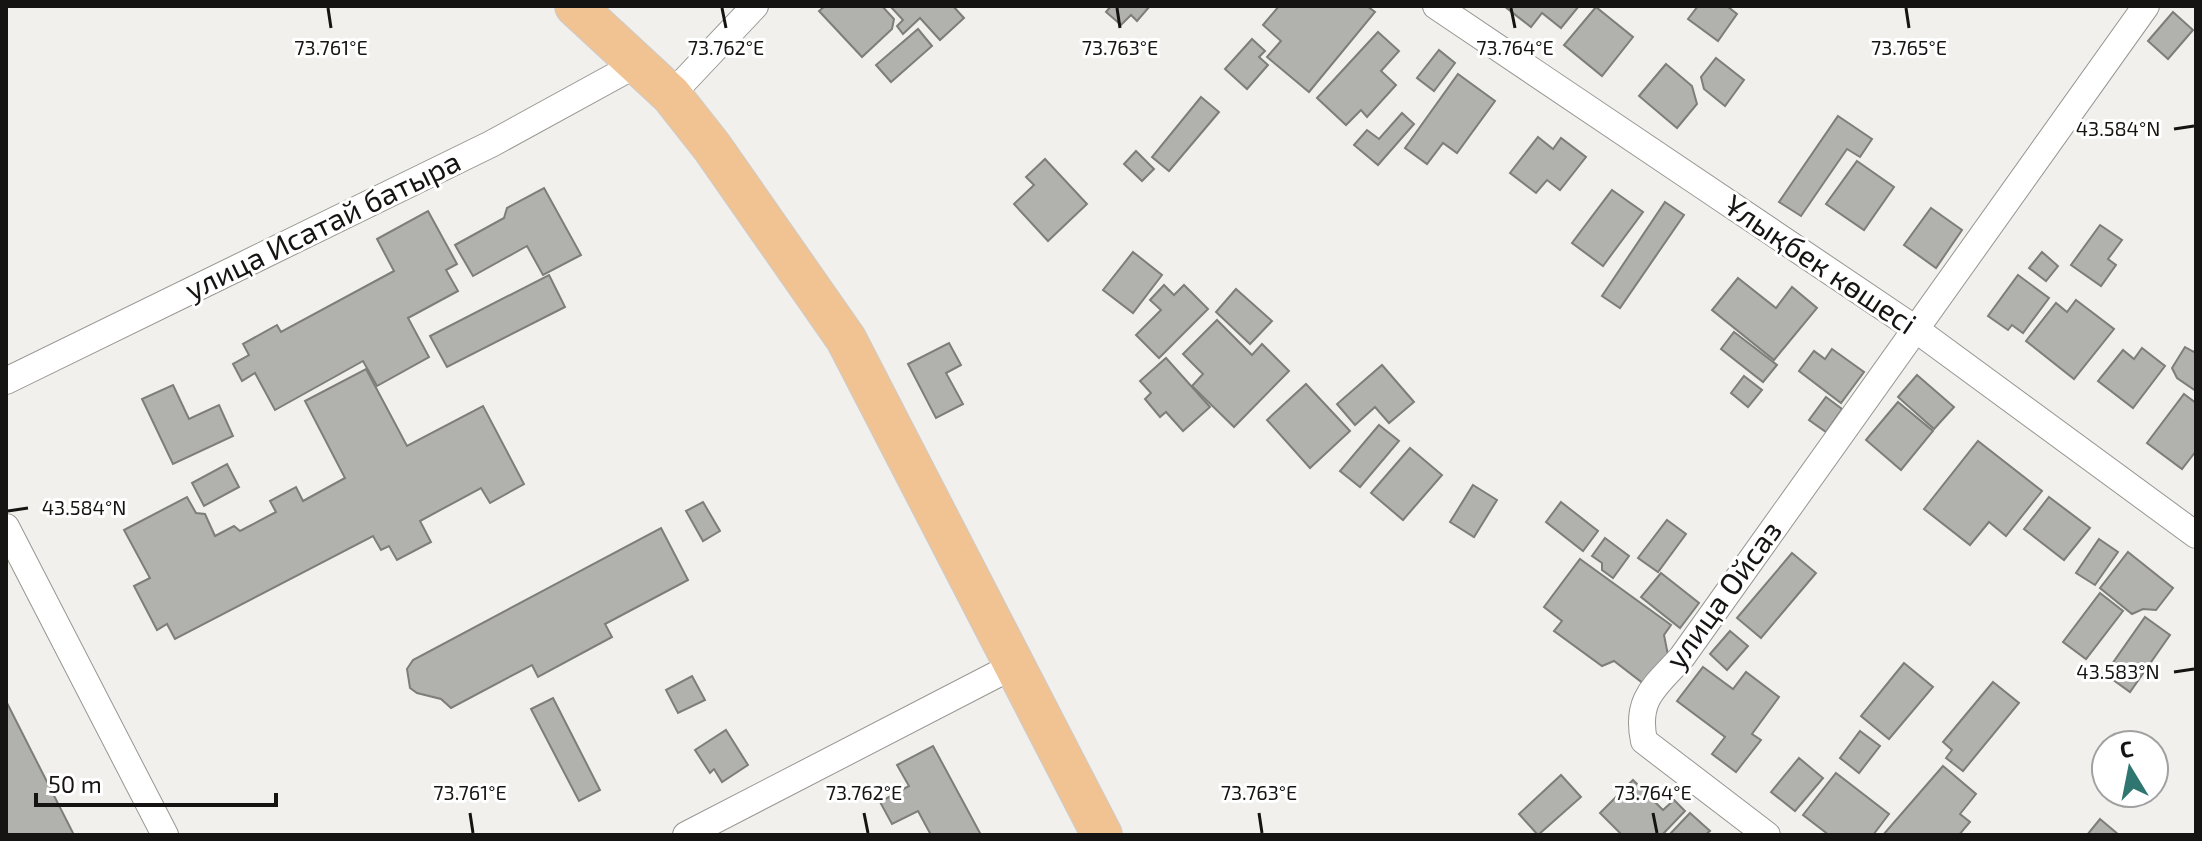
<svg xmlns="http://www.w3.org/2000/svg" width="2202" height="841" viewBox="0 0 2202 841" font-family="'Exo 2',sans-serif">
	<rect width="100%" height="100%" fill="#f1f0ec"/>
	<g fill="#b1b1ae" stroke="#7d7d79" stroke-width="2">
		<path d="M825 6H882L894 19 892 29 862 57 819 11Z"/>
		<path d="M890 6H953L964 18 940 40 920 18 903 34 897 26 903 20Z"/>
		<path d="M1111 6H1150L1137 21 1131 15 1121 25 1106 12Z"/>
		<path d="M1279 6H1367L1375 12 1309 92 1267 57 1281 41 1263 25Z"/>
		<path d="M1504 6H1579L1561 28 1542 13 1531 27Z"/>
		<path d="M1698 6H1727L1737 14 1718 41 1688 19Z"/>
		<path d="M1596 7 1633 37 1602 76 1564 45Z"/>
		<path d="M2173 12 2193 30 2168 59 2148 41Z"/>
		<path d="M918 29 932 46 891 82 876 65Z"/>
		<path d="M1378 32 1399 51 1381 71 1396 85 1367 117 1361 110 1346 125 1317 98Z"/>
		<path d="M1252 39 1265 51 1259 57 1268 65 1247 89 1225 69Z"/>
		<path d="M1439 50 1455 63 1434 91 1417 78Z"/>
		<path d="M1716 58 1744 80 1725 106 1704 89 1701 77Z"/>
		<path d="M1666 64 1692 86 1697 104 1677 128 1639 96Z"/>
		<path d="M1458 74 1495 101 1457 153 1443 143 1427 164 1405 148Z"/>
		<path d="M1201 97 1219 112 1169 171 1152 157Z"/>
		<path d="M1402 113 1414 124 1378 165 1354 145 1367 130 1379 139Z"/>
		<path d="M1838 116 1872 139 1860 157 1847 149 1801 216 1779 202Z"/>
		<path d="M1538 137 1553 149 1561 138 1586 157 1560 190 1547 180 1536 193 1510 173Z"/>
		<path d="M1136 151 1154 169 1142 181 1124 164Z"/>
		<path d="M1045 159 1087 204 1048 241 1014 204 1034 185 1026 177Z"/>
		<path d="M1857 161 1894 187 1864 230 1826 204Z"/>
		<path d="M544 188 581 255 543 275 527 246 473 276 455 245 504 218 507 208Z"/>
		<path d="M1612 190 1643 212 1603 266 1572 243Z"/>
		<path d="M1665 202 1684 215 1620 308 1602 296Z"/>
		<path d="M1931 208 1962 230 1936 268 1904 245Z"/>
		<path d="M428 211 457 264 446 270 458 291 408 318 429 357 377 386 363 361 275 410 255 373 242 381 233 364 249 355 243 344 277 325 281 332 394 271 377 239Z"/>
		<path d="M2100 225 2122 240 2108 259 2116 265 2101 286 2071 265Z"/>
		<path d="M1133 252 1162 275 1133 313 1103 290Z"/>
		<path d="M2042 252 2058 266 2046 281 2029 268Z"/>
		<path d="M549 275 565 307 447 367 430 336Z"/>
		<path d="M2018 275 2049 298 2023 333 2012 325 2008 330 1988 316Z"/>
		<path d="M1738 278 1776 308 1792 287 1817 308 1774 360 1712 310Z"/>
		<path d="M1164 285 1174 295 1184 285 1208 309 1159 358 1136 335 1161 310 1150 300Z"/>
		<path d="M1236 289 1272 321 1250 344 1216 312Z"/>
		<path d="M2076 300 2114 329 2074 379 2026 341 2056 303 2067 312Z"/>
		<path d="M1217 320 1252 355 1262 344 1289 371 1234 427 1192 386 1203 374 1183 354Z"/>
		<path d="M1734 332 1777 365 1763 382 1721 349Z"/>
		<path d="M949 343 961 365 946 373 963 404 936 418 908 364Z"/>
		<path d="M2185 347 2194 352 2196 349V391L2177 378 2172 368Z"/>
		<path d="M2142 348 2165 366 2133 408 2098 381 2123 350 2134 359Z"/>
		<path d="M1832 349 1864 372 1841 403 1799 371 1814 351 1825 359Z"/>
		<path d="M1166 358 1210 407 1183 431 1166 412 1160 417 1145 399 1151 393 1140 381Z"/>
		<path d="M1382 365 1414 402 1389 423 1375 407 1355 425 1337 404Z"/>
		<path d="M366 369 407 446 483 406 524 484 490 503 481 488 420 521 431 542 397 560 389 546 381 550 373 536 175 639 167 624 157 630 134 586 150 578 124 530 187 497 196 513 205 514 215 536 234 526 240 531 276 512 270 501 296 487 303 501 345 478 305 401Z"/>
		<path d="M1917 375 1954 407 1934 429 1898 397Z"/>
		<path d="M1744 376 1762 390 1748 407 1731 393Z"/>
		<path d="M1306 384 1350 431 1310 468 1267 420Z"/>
		<path d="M173 385 189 419 219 405 233 436 173 464 142 399Z"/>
		<path d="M2184 394 2196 403V451L2182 469 2147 443Z"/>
		<path d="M1826 397 1842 409 1826 432 1809 420Z"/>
		<path d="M1898 402 1933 431 1901 470 1866 440Z"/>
		<path d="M1379 425 1399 441 1360 487 1340 471Z"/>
		<path d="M1978 441 2042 491 2006 536 1989 522 1970 545 1924 509Z"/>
		<path d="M1410 448 1442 475 1403 520 1371 493Z"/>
		<path d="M227 464 239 487 204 506 192 483Z"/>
		<path d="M1473 485 1497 500 1474 537 1450 522Z"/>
		<path d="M2049 497 2090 528 2064 560 2024 529Z"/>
		<path d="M703 502 720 531 703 541 686 511Z"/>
		<path d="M1561 502 1598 531 1583 551 1546 522Z"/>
		<path d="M1667 520 1686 534 1658 572 1638 558Z"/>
		<path d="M661 528 688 580 605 624 612 637 538 677 532 665 451 708 441 699 417 693 410 688 407 669 413 660Z"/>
		<path d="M1605 538 1629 556 1613 578 1602 570V563L1592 556Z"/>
		<path d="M2099 539 2118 552 2095 585 2076 573Z"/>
		<path d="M2128 552 2173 588 2156 610 2143 609 2132 614 2100 588Z"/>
		<path d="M1792 553 1816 573 1761 638 1737 618Z"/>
		<path d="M1580 559 1671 625 1664 635 1668 655 1644 684 1614 661 1602 666 1554 631 1562 621 1544 607Z"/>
		<path d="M1661 573 1699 603 1680 628 1641 597Z"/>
		<path d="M2100 593 2123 611 2086 659 2063 642Z"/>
		<path d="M2145 617 2170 635 2130 692 2105 674Z"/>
		<path d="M1730 631 1748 646 1727 670 1710 654Z"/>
		<path d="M1904 663 1933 687 1889 739 1861 716Z"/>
		<path d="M1703 667 1733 689 1746 672 1779 697 1752 734 1761 740 1736 772 1712 754 1725 737 1677 701Z"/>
		<path d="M692 676 705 700 678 713 666 690Z"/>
		<path d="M1993 682 2019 703 1963 771 1946 758 1952 750 1943 742Z"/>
		<path d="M553 698 600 790 579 801 531 709Z"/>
		<path d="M6 701 74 835H6Z"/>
		<path d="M726 730 748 765 722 782 714 769 710 773 695 750Z"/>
		<path d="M1860 731 1880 746 1859 773 1840 758Z"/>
		<path d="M933 746 981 835H931L918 811 892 824 880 802 909 786 897 765Z"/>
		<path d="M1799 758 1823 778 1795 811 1771 792Z"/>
		<path d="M1943 766 1976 794 1960 814 1970 822 1959 835H1883Z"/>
		<path d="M1836 773 1889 814 1873 835H1829L1803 815Z"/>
		<path d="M1561 775 1581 797 1538 835 1519 814Z"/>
		<path d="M1633 780 1663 810 1674 800 1685 811 1662 835H1622L1600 813Z"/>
		<path d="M1690 813 1710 831 1705 835H1669Z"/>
		<path d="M2100 819 2119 835H2087Z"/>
	</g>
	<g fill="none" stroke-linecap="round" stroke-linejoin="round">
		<defs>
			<g id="street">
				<path d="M1436 6 1914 328 2196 535"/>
				<path d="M671 95 755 6"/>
				<path d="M6 381 491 144 637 64"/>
				<path d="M6 527 165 835"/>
				<path d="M686 835 1013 666"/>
				<path d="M1767 835 1644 741C1635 698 1656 686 1682 657L2146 6"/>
			</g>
			<path id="primary" d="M575 6 671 95 712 147 846 339 1102 835"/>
		</defs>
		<use href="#street" stroke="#979692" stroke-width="28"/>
		<use href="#primary" stroke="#cccbcb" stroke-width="42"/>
		<use href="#street" stroke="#fff" stroke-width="26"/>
		<use href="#primary" stroke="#f1c393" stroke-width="40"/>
	</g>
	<path fill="none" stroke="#151413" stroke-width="3" d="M328 8 331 28M722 8 726 28M1117 8 1120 28M1511 8 1515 28M1906 8 1909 28M2174 129 2194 126M8 511 28 508M2174 672 2194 669M470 813 473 833M864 813 868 833M1259 813 1262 833M1653 813 1657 833"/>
	<g text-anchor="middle" stroke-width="6" stroke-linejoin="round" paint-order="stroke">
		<g font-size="30" fill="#151413" stroke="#fff">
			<text transform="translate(323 226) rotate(-26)" y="10">улица Исатай батыра</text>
			<text transform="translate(1820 265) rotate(34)" y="10">Ұлықбек көшесі</text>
			<text transform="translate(1724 595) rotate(-54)" y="10">улица Ойсаз</text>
		</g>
	</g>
	<g font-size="20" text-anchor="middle" fill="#151413" stroke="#fff" stroke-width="6" stroke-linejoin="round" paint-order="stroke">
		<text x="331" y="55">73.761°E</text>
		<text x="726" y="55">73.762°E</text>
		<text x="1515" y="55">73.764°E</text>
		<text x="1909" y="55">73.765°E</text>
		<text x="1120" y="55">73.763°E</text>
		<text x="2118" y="136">43.584°N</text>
		<text x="84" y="515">43.584°N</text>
		<text x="2118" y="679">43.583°N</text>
		<text x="470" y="800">73.761°E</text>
		<text x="864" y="800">73.762°E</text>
		<text x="1259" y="800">73.763°E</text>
		<text x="1653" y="800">73.764°E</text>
	</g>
	<rect width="2202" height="841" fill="none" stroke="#151413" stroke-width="16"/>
	<g transform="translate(2130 769) rotate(350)"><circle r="38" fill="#ffffff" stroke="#a1a1a1" stroke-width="2"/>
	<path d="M0-6L14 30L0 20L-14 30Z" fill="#2e766f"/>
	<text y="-12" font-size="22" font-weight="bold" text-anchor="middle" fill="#151413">С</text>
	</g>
	<path d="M36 793v12h240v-12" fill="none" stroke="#151413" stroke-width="4"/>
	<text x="48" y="793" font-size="24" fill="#151413" stroke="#ffffff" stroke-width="6" paint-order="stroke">50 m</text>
</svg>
